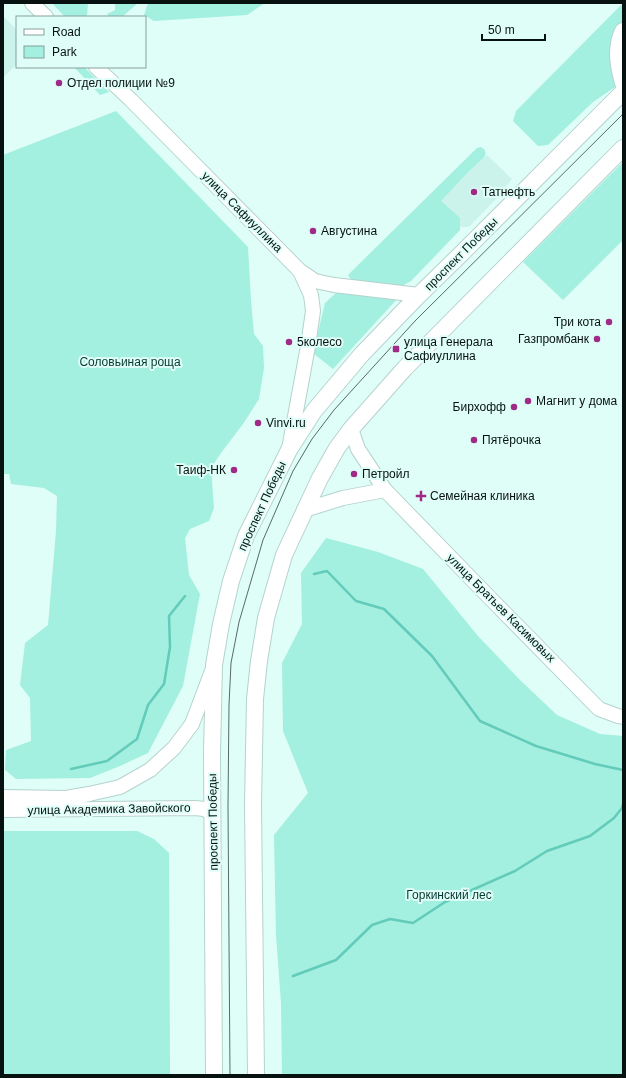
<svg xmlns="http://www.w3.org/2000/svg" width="626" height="1078" viewBox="0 0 626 1078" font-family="Arial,sans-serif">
	<rect width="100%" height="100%" fill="#dffef7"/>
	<g fill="#cbf3eb">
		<path d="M3 16 17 30V64L3 78Z"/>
		<path d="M487 155 512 179 495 200 469 227H461L434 203 464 171Z"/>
	</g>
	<g fill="#a3efe0">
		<path d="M52 3H88L87 17H65Z"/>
		<path d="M115 3H138L122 17H110L107 14 115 10Z"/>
		<path d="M148 3H265L247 15 154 21 144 15Z"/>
		<path d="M623 3V79L615 87 593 102 548 145 538 146 513 121 516 111Z"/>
		<path d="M74 67H84L109 92 100 95Z"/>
		<path d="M116 111 248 247 251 300 254 334 263 346 264 368 259 399 243 424 221 453 211 468 214 508 209 521 190 529 185 538 189 575 200 594 183 686 148 753 120 766 90 778 16 779 5 770 6 750 31 741 30 698 20 685 25 643 48 625 56 531 57 496 44 488 11 484 9 474H3V155Z"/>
		<path d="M481 147C485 149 486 151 485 156L468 172 441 201 460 218V230L411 281 402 286 352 281 348 275 351 272 477 148Z"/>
		<path d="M623 162V240L563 300 523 262Z"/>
		<path d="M340 292 398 298 333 369 313 353 325 303 336 293Z"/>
		<path d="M326 538 378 552 423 569 478 636 520 680 557 715 600 734 623 736V1075H282L281 1003 276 935 274 835 308 793 283 731 282 663 302 624 301 573Z"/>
		<path d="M3 831H137L154 839 169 853 170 1075H3Z"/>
	</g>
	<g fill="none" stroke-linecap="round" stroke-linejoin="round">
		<g stroke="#63cbb9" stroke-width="2.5">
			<path d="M314 574 327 571 356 601 384 609 432 656 480 721 536 746 595 764 623 770"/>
			<path d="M71 769 107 761 137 739 148 705 164 684 170 647 169 616 185 596"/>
			<path d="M293 976 336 960 372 925 390 919 413 923 445 902 515 871 547 851 590 836 614 818 622 808 623 804"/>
		</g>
		<defs>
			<g id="secondary">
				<path d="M32 3 46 17"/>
				<path d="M96 67 131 100 300 271 315 281 334 285 419 295"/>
				<path d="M351 429 358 449 385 490 490 598 599 709 618 716 623 717"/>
				<path d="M289 449 308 346 313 311 311 295 300 271"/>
				<path d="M304 510 343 498 385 490"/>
				<path d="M3 797 66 798 89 794 120 787 150 770 174 748 192 724 212 671"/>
				<path d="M3 810 195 808 204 809 213 814"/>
			</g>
			<g id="primary">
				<path d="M623 31C615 48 618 66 623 83"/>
				<path d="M214 1075 212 753 214 665 221 624 231 581 246 536 289 450 314 411 362 354 419 295 461 254 623 92"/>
				<path d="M256 1075 253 804 255 699 259 661 266 618 284 555 320 478 337 448 351 429 405 368 623 148"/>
			</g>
		</defs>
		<use href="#secondary" stroke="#b5d3cd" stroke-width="16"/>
		<use href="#primary" stroke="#b5d3cd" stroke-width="18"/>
		<use href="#secondary" stroke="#fff" stroke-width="14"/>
		<use href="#primary" stroke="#fff" stroke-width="16"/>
		<path stroke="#586a66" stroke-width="1" d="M230 1075 228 806 229 705 231 663 239 622 263 540 293 471 312 439 334 410 415 321 623 114"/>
	</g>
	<g fill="#9f2b86" stroke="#dffef7" stroke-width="1.5">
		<circle cx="59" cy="83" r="4"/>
		<circle cx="474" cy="192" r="4"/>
		<circle cx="313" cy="231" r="4"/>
		<circle cx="609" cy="322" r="4"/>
		<circle cx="597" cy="339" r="4"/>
		<circle cx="289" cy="342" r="4"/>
		<rect x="392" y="345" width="8" height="8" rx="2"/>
		<circle cx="528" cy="401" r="4"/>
		<circle cx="514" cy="407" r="4"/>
		<circle cx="258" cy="423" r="4"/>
		<circle cx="474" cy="440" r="4"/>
		<circle cx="234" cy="470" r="4"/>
		<circle cx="354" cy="474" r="4"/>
		<path d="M419 490h4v4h4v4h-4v4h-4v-4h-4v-4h4z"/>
	</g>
	<g text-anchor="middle" stroke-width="4" stroke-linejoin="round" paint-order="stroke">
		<g font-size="12" fill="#071210" stroke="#dffef7" text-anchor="start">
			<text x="67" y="87">Отдел полиции №9</text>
			<text x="482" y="196">Татнефть</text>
			<text x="321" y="235">Августина</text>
			<text x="601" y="326" text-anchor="end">Три кота</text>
			<text x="589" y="343" text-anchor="end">Газпромбанк</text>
			<text x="297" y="346">5колесо</text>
			<text x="404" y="346">улица Генерала<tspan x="404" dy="14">Сафиуллина</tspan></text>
			<text x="536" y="405">Магнит у дома</text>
			<text x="506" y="411" text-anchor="end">Бирхофф</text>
			<text x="266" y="427">Vinvi.ru</text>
			<text x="482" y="444">Пятёрочка</text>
			<text x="226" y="474" text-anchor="end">Таиф-НК</text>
			<text x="362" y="478">Петройл</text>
			<text x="430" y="500">Семейная клиника</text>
		</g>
		<g font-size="12" fill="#071210" stroke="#dffef7">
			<text transform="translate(242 212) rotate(45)" y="4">улица Сафиуллина</text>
			<text transform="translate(461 254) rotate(-45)" y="4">проспект Победы</text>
			<text transform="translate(262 506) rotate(-65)" y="4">проспект Победы</text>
			<text transform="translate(501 608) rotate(45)" y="4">улица Братьев Касимовых</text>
			<text transform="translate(109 809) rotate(-1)" y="4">улица Академика Завойского</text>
			<text transform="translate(213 822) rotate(-91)" y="4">проспект Победы</text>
		</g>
		<g font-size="12" fill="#063932" stroke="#dffef7">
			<text x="130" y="366">Соловьиная роща</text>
			<text x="449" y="899">Горкинский лес</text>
		</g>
	</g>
	<rect width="626" height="1078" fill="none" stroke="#071210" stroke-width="8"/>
	<rect x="16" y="16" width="130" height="52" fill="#dffef7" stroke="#89a09b"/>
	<rect x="24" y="29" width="20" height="6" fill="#ffffff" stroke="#89a09b"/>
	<text x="52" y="36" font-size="12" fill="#071210">Road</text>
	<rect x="24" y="46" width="20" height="12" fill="#a3efe0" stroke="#89a09b"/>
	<text x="52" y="56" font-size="12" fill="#071210">Park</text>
	<path d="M482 34v6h63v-6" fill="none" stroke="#071210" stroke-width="2"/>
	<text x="488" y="34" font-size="12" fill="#071210" stroke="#dffef7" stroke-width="3" paint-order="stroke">50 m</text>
</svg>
